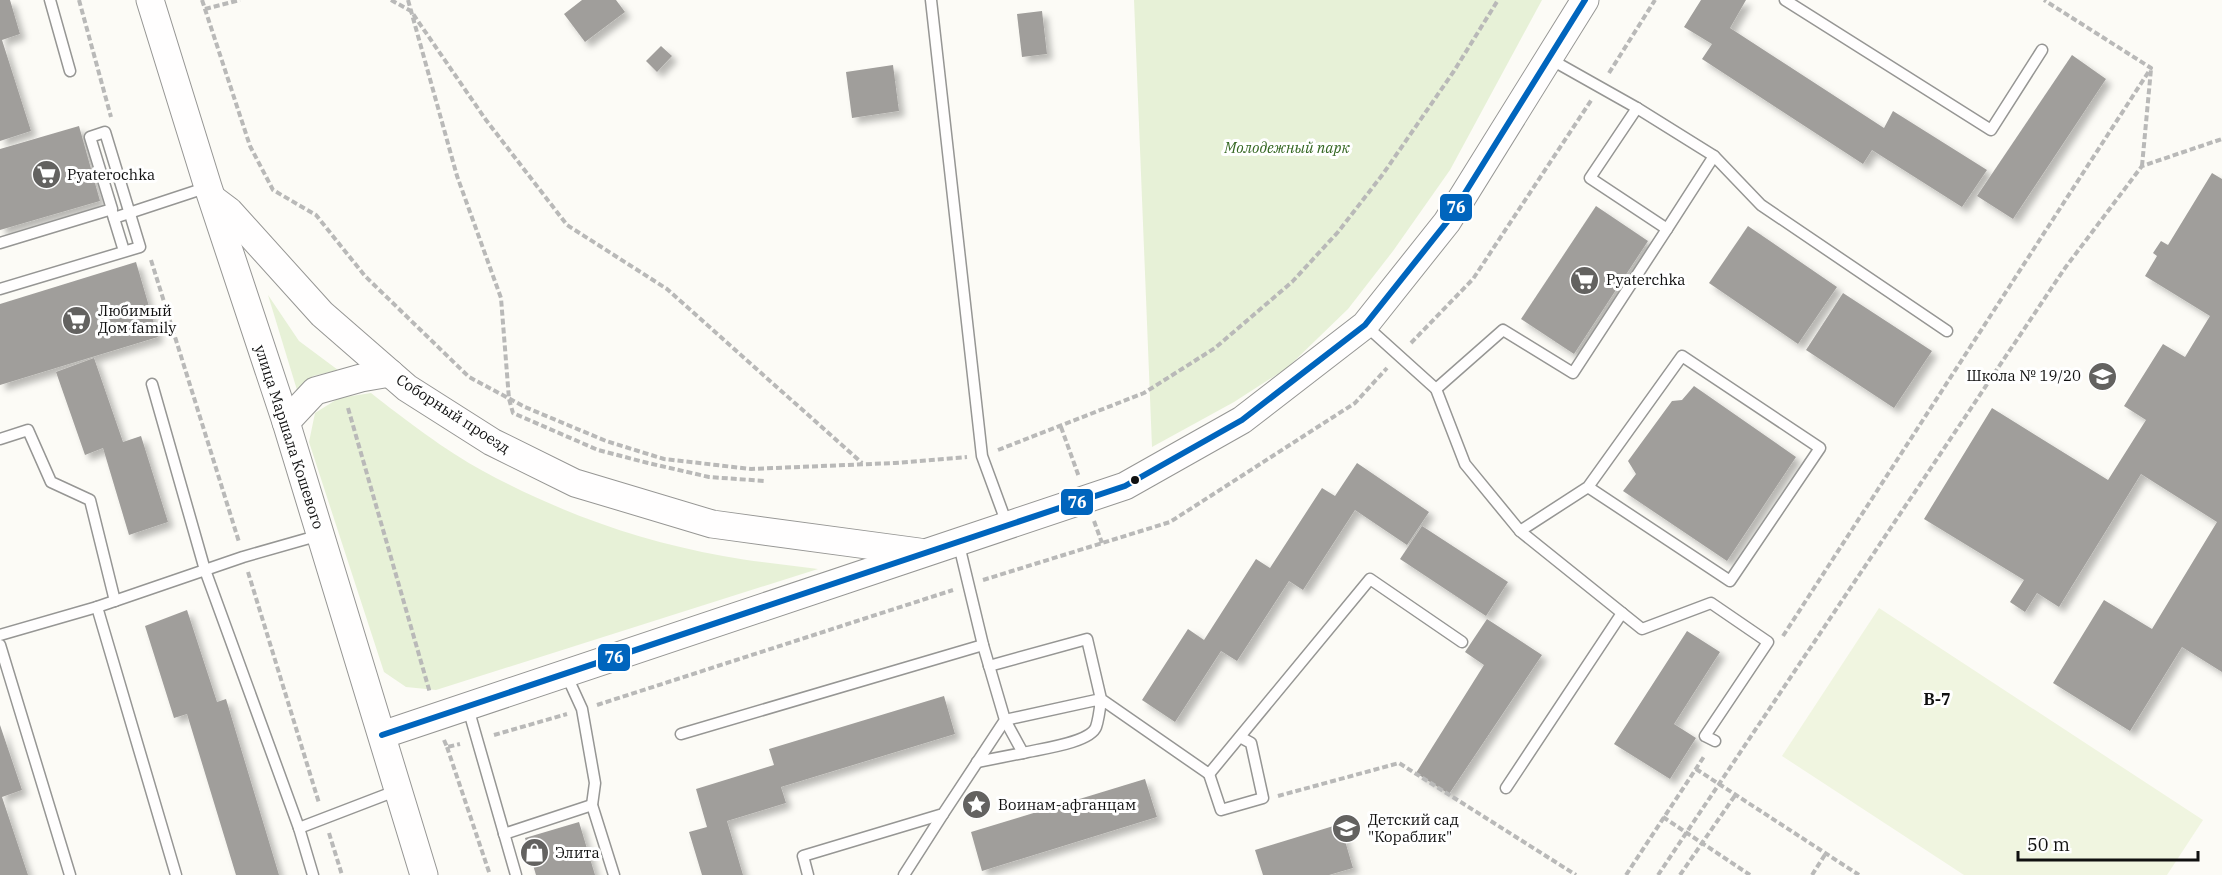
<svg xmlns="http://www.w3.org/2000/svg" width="2222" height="875" viewBox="0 0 2222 875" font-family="'IBM Plex Serif',serif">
	<defs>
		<filter id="shadow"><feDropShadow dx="5.5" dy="5.5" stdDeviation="3" flood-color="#0004"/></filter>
	</defs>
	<rect width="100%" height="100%" fill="#fcfbf6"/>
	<g fill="#e7f1d7">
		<path d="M1134 0H1542L1450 170 1393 251 1348 309 1287 368 1234 402 1152 447Z"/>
		<path d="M268 295 299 341 338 370 313 376 297 390Z"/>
		<path d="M371 393C404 419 446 451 483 471 558 512 639 541 723 556 755 562 787 565 818 569L436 690 406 687 384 672 309 442 315 413 339 398Z"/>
	</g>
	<path fill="#f0f5e0" d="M1879 608 2203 820 2167 875H1964L1782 756Z"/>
	<g fill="#a09e9b" filter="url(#shadow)">
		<path d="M0 0H10L20 34 2 40 31 131 0 141Z"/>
		<path d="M582 0H616L625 12 585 42 564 14Z"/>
		<path d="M1701 0H1746L1730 28 1884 128 1893 111 1987 170 1962 207 1872 150 1863 164 1702 59 1712 44 1684 27Z"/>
		<path d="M1042 11 1047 54 1022 57 1017 14Z"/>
		<path d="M661 46 672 56 657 72 646 61Z"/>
		<path d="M2072 55 2106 79 2013 219 1977 196Z"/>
		<path d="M893 65 899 111 852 118 846 72Z"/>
		<path d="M79 126 100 201 0 230V149Z"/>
		<path d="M2212 173 2222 179V672L2182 647 2130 731 2053 683 2104 600 2152 629 2217 522 2141 474 2059 607 2037 593 2025 612 2010 602 2024 580 1924 519 1992 408 2108 480 2146 420 2124 406 2163 344 2185 357 2210 316 2145 276 2157 256 2153 253 2161 241 2168 245Z"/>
		<path d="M1596 206 1648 241 1574 354 1521 319Z"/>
		<path d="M1748 226 1837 287 1798 344 1709 283Z"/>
		<path d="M136 262 158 337 0 385V304Z"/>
		<path d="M1843 293 1932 351 1894 408 1806 350Z"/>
		<path d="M94 358 123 442 141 436 168 522 129 535 103 448 85 455 56 372Z"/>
		<path d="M1694 386 1796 457 1727 561 1623 491 1636 474 1628 461 1672 401 1682 400Z"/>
		<path d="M1357 463 1429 512 1407 545 1355 510 1303 590 1289 581 1237 661 1221 651 1175 722 1142 700 1188 629 1204 640 1256 559 1270 568 1322 488 1335 496Z"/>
		<path d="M1422 526 1508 582 1486 616 1400 559Z"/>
		<path d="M187 610 217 702 226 699 279 875H236L187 714 174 718 145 626Z"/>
		<path d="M1487 619 1542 655 1449 794 1416 773 1484 665 1465 652Z"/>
		<path d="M1687 631 1720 652 1674 724 1696 738 1670 779 1614 744Z"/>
		<path d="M944 696 955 734 781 787 786 803 727 821 743 875H702L689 832 707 827 696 789 774 765 769 749Z"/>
		<path d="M0 725 22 790 2 797 28 875H0Z"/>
		<path d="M1145 779 1157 817 982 871 971 832Z"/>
		<path d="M579 822 595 875H536L525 838Z"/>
		<path d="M1340 824 1353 868 1329 875H1263L1255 850Z"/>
	</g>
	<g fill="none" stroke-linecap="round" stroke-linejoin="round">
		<defs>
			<g id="service">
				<path d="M50 0 70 71"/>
				<path d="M931 0 982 456 1007 524"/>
				<path d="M1785 0 1991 130 2042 50"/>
				<path d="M1637 108 1714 156 1667 229"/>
				<path d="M1714 156 1761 205 1947 331"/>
				<path d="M112 212 124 251"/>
				<path d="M114 218 208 187"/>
				<path d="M0 243 112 209 90 137 105 132 140 247 0 289"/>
				<path d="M1365 325 1436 389 1465 464 1520 531 1642 629 1711 603 1768 642 1705 736 1715 741"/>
				<path d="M152 384 205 570 299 828 398 790"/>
				<path d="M1436 389 1503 330 1573 373 1667 229 1590 178 1637 108 1550 59"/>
				<path d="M0 439 28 430 51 482 90 500 115 601"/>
				<path d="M1520 531 1588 487 1730 581 1820 448 1682 356 1588 487"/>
				<path d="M0 635 97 607"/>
				<path d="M0 645 70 875"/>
				<path d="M989 666 1087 639 1101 699 1005 720 1023 753C1039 749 1090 743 1096 727 1099 718 1100 708 1101 699L1209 774 1370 579 1462 642"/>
				<path d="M566 674 582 709 595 783 592 805 614 875"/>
				<path d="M468 708 516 875"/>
				<path d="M681 734 983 645"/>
				<path d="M977 762 1023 753"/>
				<path d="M1209 774 1221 810 1263 798 1251 743 1240 737"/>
				<path d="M1506 788 1622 613"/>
				<path d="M299 828 313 875"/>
				<path d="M504 834 592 805"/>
				<path d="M176 875 97 607 243 557 320 535"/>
				<path d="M808 875 803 856 943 814 1005 720 983 645 958 541"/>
				<path d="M904 875 943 814"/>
			</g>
			<g id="tertiary">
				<path d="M150 0 208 187 286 422 424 875"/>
				<path d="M213 199 229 211 322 314 407 388 492 442 575 483 712 524 919 552"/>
				<path d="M286 422 315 391 361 378 390 373"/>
				<path d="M382 735 1125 486 1242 420 1365 325 1447 222 1585 0"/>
			</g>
		</defs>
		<use href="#service" stroke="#969694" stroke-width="13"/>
		<use href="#tertiary" stroke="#969694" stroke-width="29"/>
		<g stroke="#b9b9b8" stroke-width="4" stroke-dasharray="6 3" stroke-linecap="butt">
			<path d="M79 0 111 117"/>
			<path d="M202 0 250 146 273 190 316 215 365 276 469 377 525 407 606 441 664 459 751 469 895 463 967 457"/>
			<path d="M391 0 411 11 486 120 567 225 667 289 862 463"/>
			<path d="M408 0 457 176 501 298 509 399 513 413 598 450 648 463 709 477 765 481"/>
			<path d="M205 9 240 0"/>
			<path d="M1609 73 1655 0"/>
			<path d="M2142 166 2151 69"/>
			<path d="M151 260 239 542"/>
			<path d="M1411 343 1473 279 1592 99"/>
			<path d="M348 408 430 693"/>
			<path d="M1061 427 1079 477"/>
			<path d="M998 450 1144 393 1215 348 1292 282 1338 232 1383 174 1454 71 1498 0"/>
			<path d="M1094 521 1102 543"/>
			<path d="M248 572 319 803"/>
			<path d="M983 580 1170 522 1355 403 1387 368"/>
			<path d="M1783 636 2151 68 2044 0"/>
			<path d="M597 705 953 590"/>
			<path d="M494 735 567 714"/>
			<path d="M444 740 447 747 460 744"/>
			<path d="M447 747 490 875"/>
			<path d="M1696 769 1859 875"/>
			<path d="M1278 796 1399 763 1576 875"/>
			<path d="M1663 817 1750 875"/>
			<path d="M329 833 342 875"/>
			<path d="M1626 875 1705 755"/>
			<path d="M1658 875 2065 268 2142 166 2222 139"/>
			<path d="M1680 875 1736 794"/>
			<path d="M1812 875 1826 853"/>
		</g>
		<use href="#service" stroke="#fffefe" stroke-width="10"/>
		<use href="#tertiary" stroke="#fffefe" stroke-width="27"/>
		<defs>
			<path id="bus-1" d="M382 735 1125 486 1242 420 1365 325 1447 222 1585 0"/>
		</defs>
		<use href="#bus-1" stroke="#fff" stroke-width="10"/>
		<use href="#bus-1" stroke="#0065bd" stroke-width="6"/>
	</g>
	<defs>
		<symbol id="supermarket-disc" viewBox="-11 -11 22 22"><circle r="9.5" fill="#636260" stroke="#fff"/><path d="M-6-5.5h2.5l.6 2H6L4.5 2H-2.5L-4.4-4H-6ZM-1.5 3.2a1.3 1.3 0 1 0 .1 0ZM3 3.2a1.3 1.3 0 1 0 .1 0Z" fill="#fff"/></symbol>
		<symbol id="school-disc" viewBox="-11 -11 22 22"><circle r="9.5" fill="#636260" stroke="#fff"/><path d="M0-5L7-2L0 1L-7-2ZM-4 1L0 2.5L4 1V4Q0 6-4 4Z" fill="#fff"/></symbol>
		<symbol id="sight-disc" viewBox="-11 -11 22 22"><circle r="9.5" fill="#636260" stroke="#fff"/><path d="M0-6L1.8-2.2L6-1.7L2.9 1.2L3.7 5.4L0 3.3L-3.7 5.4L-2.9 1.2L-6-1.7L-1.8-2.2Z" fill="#fff"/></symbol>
		<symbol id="shop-disc" viewBox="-11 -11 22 22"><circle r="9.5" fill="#636260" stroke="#fff"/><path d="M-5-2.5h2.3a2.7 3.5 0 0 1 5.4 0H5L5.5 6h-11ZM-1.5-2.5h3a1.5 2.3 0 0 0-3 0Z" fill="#fff"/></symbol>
	</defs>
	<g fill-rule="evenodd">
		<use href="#supermarket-disc" x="30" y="158" width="33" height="33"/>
		<use href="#supermarket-disc" x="1568" y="264" width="33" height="33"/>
		<use href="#supermarket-disc" x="60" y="304" width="33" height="33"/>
		<use href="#school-disc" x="2086" y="360" width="33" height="33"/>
		<use href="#sight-disc" x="960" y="788" width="33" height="33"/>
		<use href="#school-disc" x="1330" y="812" width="33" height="33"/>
		<use href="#shop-disc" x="518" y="836" width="33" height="33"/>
	</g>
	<circle fill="#101010" stroke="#fff" stroke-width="2" cx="1135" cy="480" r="5"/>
	<g text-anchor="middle" stroke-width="6" stroke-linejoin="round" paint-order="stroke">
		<g font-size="15" font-style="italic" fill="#336621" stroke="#fff">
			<text x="1287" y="153">Молодежный парк</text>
		</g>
		<g font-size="15" fill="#101010" stroke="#fff" text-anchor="start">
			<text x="67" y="180">Pyaterochka</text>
			<text x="1606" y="285">Pyaterchka</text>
			<text x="98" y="316">Любимый<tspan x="98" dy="17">Дом family</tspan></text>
			<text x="2081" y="381" text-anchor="end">Школа № 19/20</text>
			<text x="998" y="810">Воинам-афганцам</text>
			<text x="1368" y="825">Детский сад<tspan x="1368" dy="17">"Кораблик"</tspan></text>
			<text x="555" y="858">Элита</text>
		</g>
		<g font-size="15" fill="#101010" stroke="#fff">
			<text transform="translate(453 414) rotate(33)" y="5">Соборный проезд</text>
			<text transform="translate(289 437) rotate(72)" y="5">улица Маршала Кошевого</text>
		</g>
		<g font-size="16" font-weight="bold" fill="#101010" stroke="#fff">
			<text x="1937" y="705">В-7</text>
		</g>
	</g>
	<g stroke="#fff" stroke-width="2">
		<rect x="1439" y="193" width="34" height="29" rx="6" fill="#0065bd"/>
		<rect x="1060" y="488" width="34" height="28" rx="6" fill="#0065bd"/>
		<rect x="597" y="643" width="34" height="29" rx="6" fill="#0065bd"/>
	</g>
	<g font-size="16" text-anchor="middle" font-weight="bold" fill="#fff">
		<text x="1456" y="213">76</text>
		<text x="1077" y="508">76</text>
		<text x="614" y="663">76</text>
	</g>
	<path d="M2018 851v9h180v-9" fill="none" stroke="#101010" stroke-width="3"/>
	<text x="2027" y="851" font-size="18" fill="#101010" stroke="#ffffff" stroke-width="4.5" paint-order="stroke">50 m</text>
</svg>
